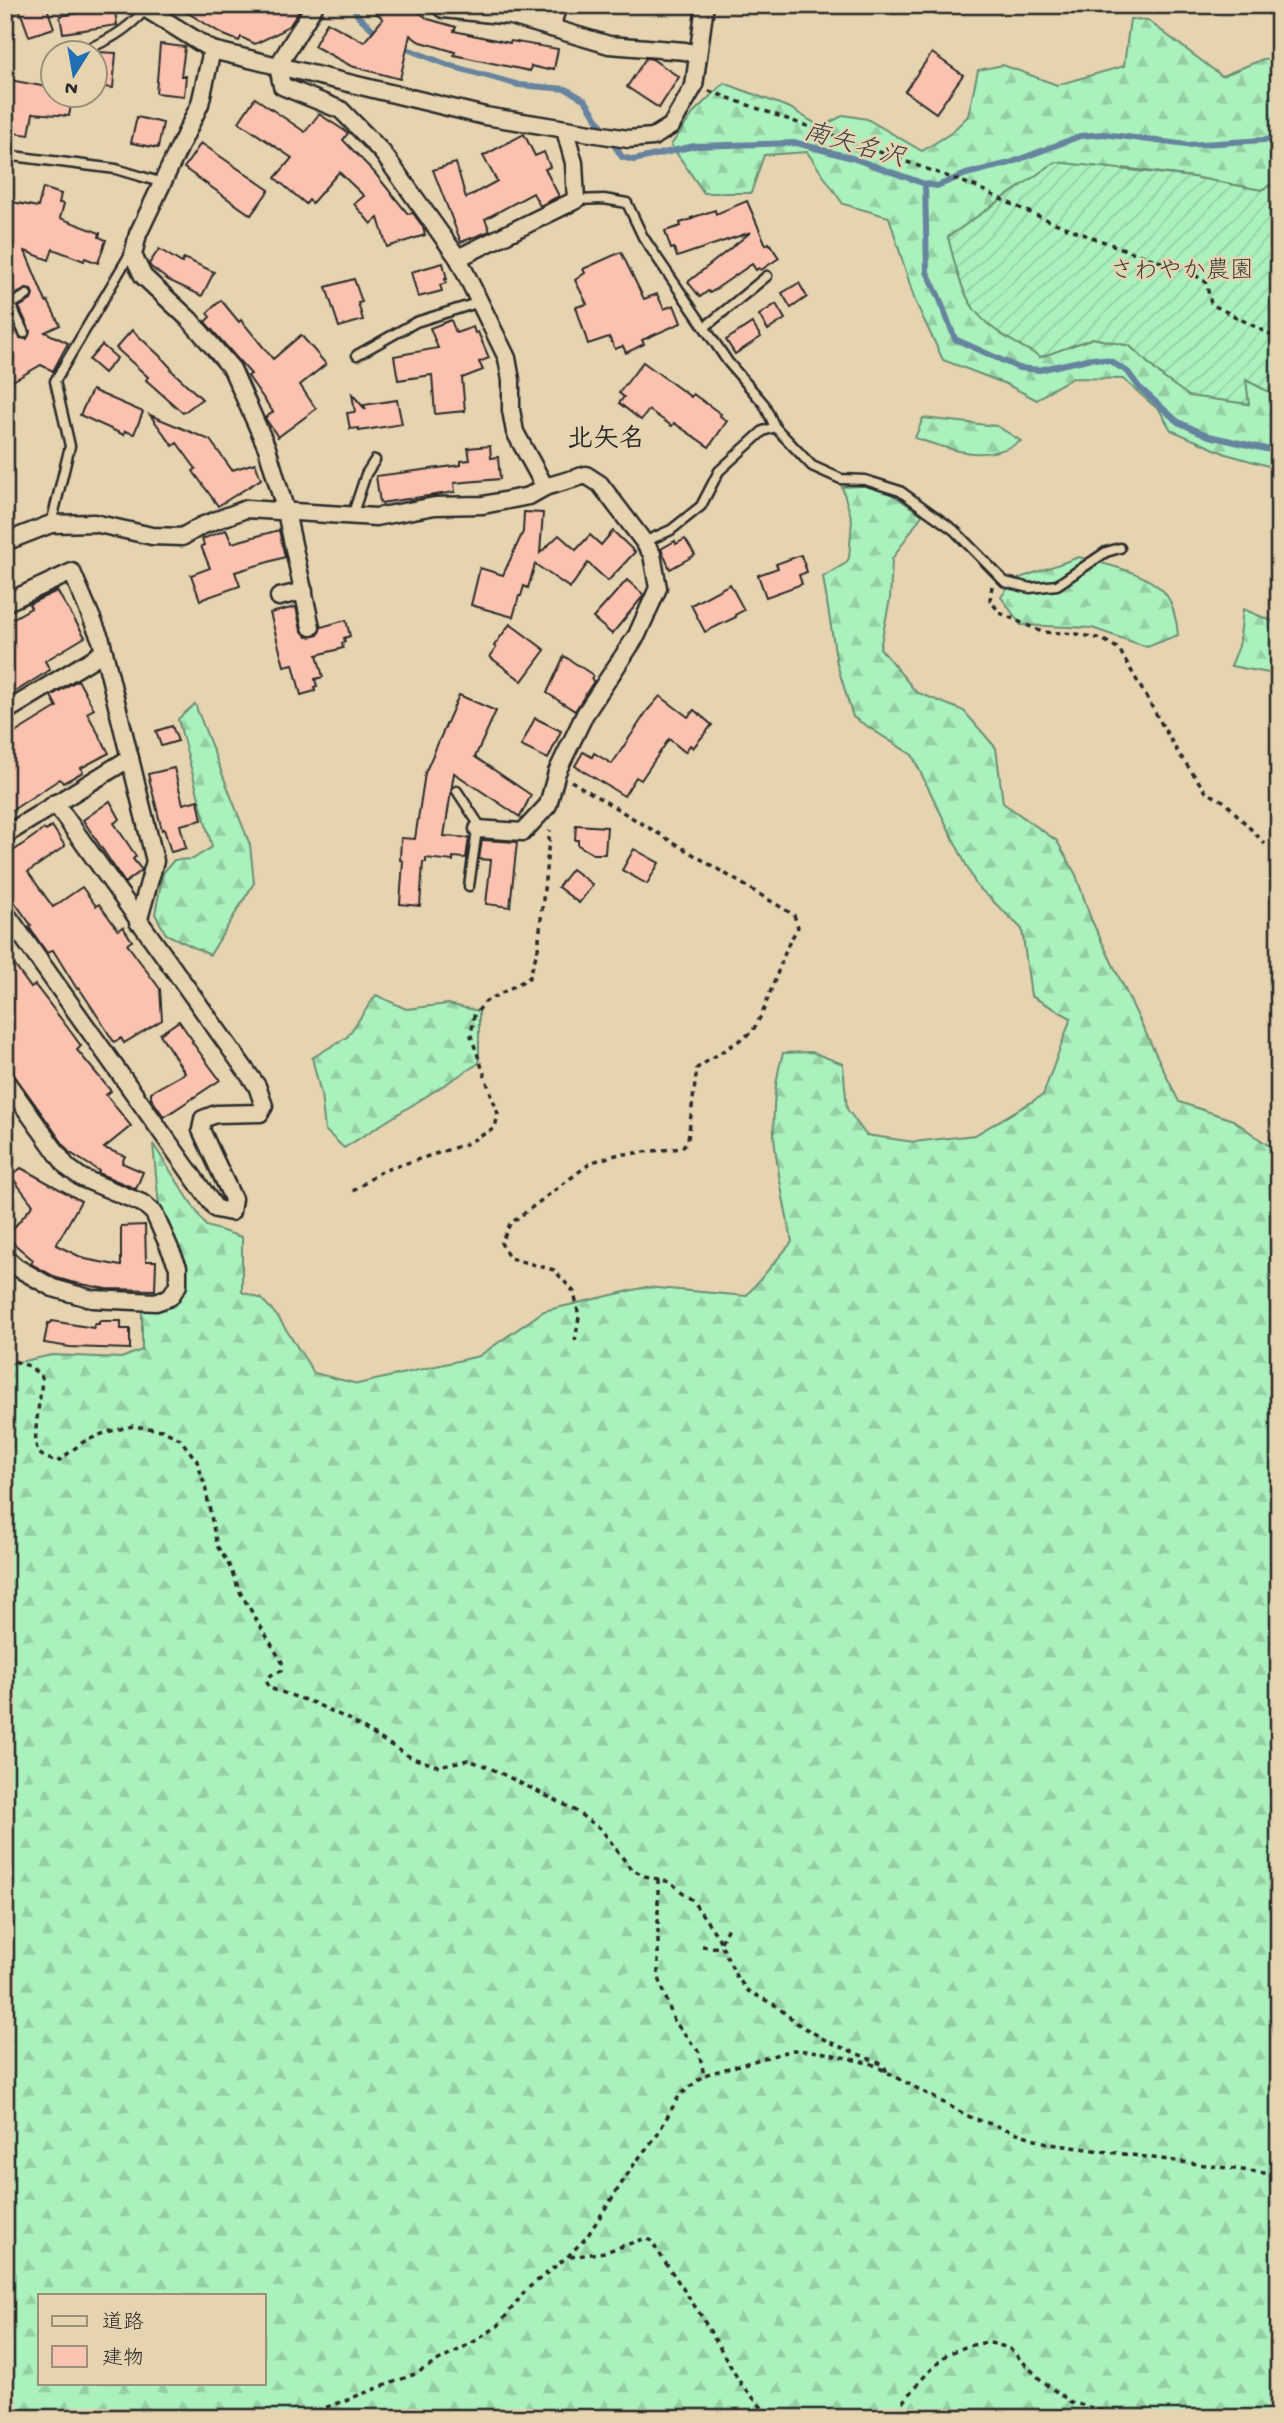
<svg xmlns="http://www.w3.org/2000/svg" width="1284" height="2423" viewBox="0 0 1284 2423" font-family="'Gochi Hand','Klee One',sans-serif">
	<defs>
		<pattern id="forest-firs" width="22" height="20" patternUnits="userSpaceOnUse" patternTransform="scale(1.75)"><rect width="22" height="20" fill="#abf1bd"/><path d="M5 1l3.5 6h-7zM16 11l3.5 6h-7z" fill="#93cfa3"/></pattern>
		<pattern id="garden-furrows" width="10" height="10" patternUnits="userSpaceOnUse" patternTransform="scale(1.75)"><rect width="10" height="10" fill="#abf1bd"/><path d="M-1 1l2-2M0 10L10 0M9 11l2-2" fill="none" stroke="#93cfa3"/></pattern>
	</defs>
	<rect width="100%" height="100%" fill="#e6d4b1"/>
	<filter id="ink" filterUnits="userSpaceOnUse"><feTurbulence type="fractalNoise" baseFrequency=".0143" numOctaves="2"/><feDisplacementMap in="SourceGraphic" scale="14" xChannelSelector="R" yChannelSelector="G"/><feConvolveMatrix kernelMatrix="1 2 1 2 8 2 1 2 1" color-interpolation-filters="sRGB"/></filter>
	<g filter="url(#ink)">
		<g fill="url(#forest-firs)" stroke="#6b8e74" stroke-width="2" fill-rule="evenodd">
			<path d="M1130 19 1147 20 1222 76 1263 59 1279 58V181L1261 190 1193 177 1124 168 1040 357 1093 338 1130 346 1164 378 1248 404 1246 380 1279 397V469L1226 454 1171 430 1160 411 1123 379 1072 378 1052 389 1037 400 1006 384 943 360 915 301 889 217 843 204 807 152 764 155 751 193H704L671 145 695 111 724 83 790 108 821 127 844 115 867 119 922 151 951 133 968 116 978 70 1003 65 1057 85 1124 66Z"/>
			<path d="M923 418 997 426 1021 441C986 464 952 450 915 438Z"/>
			<path d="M879 485 922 515 892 559 890 599 880 648 916 692 964 711 996 748 1003 803 1057 841 1076 875 1091 919 1179 1102 1233 1120 1279 1153V2418H5V1376L9 1364 52 1355 121 1358 142 1350V1302L176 1287 160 1216 153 1144 206 1226 242 1237V1292L262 1299 278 1317 314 1373 358 1384 479 1356 544 1311 646 1287 746 1296 792 1242C779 1176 763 1120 783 1053L812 1052 843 1064 847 1109 866 1135 914 1142 975 1135 1043 1095 1071 1018 1031 996 1022 929 976 885 912 755 853 717 837 664 823 577 846 563 849 558 852 520 842 487ZM40 2295H264V2383H40Z"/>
			<path d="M1079 557C1106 565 1140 570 1161 589 1172 598 1177 621 1178 635L1147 647 1092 628 1021 625 1001 597 1014 580Z"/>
			<path d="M1243 609 1279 624V675L1231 666 1239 646Z"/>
			<path d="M195 704 250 845 254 883 210 955 166 934 155 914 163 873 174 860 193 859 212 847 178 719Z"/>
			<path d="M376 995 406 1009 448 1004 479 1011V1063L344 1148 325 1130 321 1094 312 1058 347 1037Z"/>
		</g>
		<path fill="url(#garden-furrows)" stroke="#6b8e74" stroke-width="2" d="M1055 162 1193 177 1261 190 1279 181V397L1246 380 1249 404 1189 396 1164 378 1130 346 1093 338 1041 357C1017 344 990 331 974 309 960 289 954 261 948 237Z"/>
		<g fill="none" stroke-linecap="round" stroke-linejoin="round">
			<g stroke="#66849e" stroke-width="6">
				<path d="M352 5 358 16 378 34"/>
				<path d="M402 47 451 66 519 85 566 89 585 100 622 157 634 160 694 146 797 143 852 158 925 184 927 272 939 297 955 339 1019 368 1039 370 1092 358 1110 361 1128 372 1139 387 1178 422 1209 436 1279 452"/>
				<path d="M925 184 937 186 966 174 1010 163 1080 136 1104 134 1187 145 1279 139"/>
			</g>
		</g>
		<g fill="#fbc3af" stroke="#2b2b2b" stroke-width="2">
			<path d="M18 5H46L54 28 29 36Z"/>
			<path d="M114 5 117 25 63 33 60 16 90 11 89 8Z"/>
			<path d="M175 5H303L290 25 281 30 282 31 255 44 241 37 239 41 224 35Z"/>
			<path d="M368 5H410L428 19 456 27 454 31 510 43 511 41 558 49 554 69 548 68V70L531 66 530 71 454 55 455 52 418 41 410 35 400 79 351 66 314 46 327 22 364 42 383 19Z"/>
			<path d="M160 44 185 47 181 76H186L184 96 156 93Z"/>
			<path d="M97 52 116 53 113 88 94 86V53Z"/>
			<path d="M932 53 963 75 936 113 905 91Z"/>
			<path d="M646 58 652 59 679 77 659 108 627 87Z"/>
			<path d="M5 79 52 88V94H73L69 116 33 113 29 135 7 132 11 110 5 109Z"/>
			<path d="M255 98 305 132 319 114 348 133 343 140 374 172 408 214 413 213 423 227 425 235 387 247 378 218 371 224 354 204 364 196 339 172 312 203 309 200 306 204 275 178 292 158 239 122Z"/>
			<path d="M137 117 163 123 158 148 131 143Z"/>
			<path d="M524 134 535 156 544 152 550 167 545 169 559 196 540 206 533 193 485 219 490 231 461 242 433 170 456 163 466 198 497 181 483 156Z"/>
			<path d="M201 143 269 190 251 215 184 168Z"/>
			<path d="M43 188 61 194 59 203 64 204 60 218 100 233 99 237 106 240 98 263 85 258 84 261 53 249 49 260 25 251 46 302 48 301 60 325 45 332 68 343 53 371 41 365 11 382 5 372V314H8L20 338 27 339 30 331 19 307 31 300 33 294 31 290 26 289 5 300V205L7 201 38 207Z"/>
			<path d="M747 201 766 245 769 243 779 258 761 270 759 268 756 270 752 264 710 293 708 291 700 297 688 282 751 232 677 257 674 248 671 249 665 231 681 226 680 223 692 219 691 218 715 210 716 214Z"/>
			<path d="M159 249 182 263 184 258 214 272 202 296 168 280 151 267 149 264Z"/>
			<path d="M621 252 644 299 657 294 664 309 674 305 681 323 642 340 644 344 626 353 623 346 615 349 609 337 588 344 576 307 587 304 575 280 585 273 583 269Z"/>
			<path d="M443 263 447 279H445L446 283 440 285 442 291 418 297 411 272Z"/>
			<path d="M354 279 362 302 358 303 363 320 339 327 326 287Z"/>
			<path d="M799 283 807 297 791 308 782 293Z"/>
			<path d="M221 300 239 322 241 320 273 359 301 335 326 364 300 385 316 409 278 437 265 418 273 412 248 376 251 374 205 322 210 317 207 313Z"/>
			<path d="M776 304 785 319 768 330 759 315Z"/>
			<path d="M451 320 456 333 473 327 475 333 478 332 489 358 479 362 483 370 462 378 465 411 435 414 432 375 398 380 394 356 438 348 430 328Z"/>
			<path d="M752 323 761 337 735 354 726 340Z"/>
			<path d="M132 330 160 356 172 369 171 370 202 399 183 413 146 380 148 377 116 348Z"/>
			<path d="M102 345 117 358 104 373 89 360Z"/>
			<path d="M643 362 691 397 693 394 721 414 720 416 727 421 709 447 674 423 672 426 649 410 641 420 619 403 624 397 619 393Z"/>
			<path d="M92 390 143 412 134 434 125 431 124 435 80 415Z"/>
			<path d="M352 394 366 410 364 405 397 400 402 424 359 431V428L350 429 347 413 355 412Z"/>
			<path d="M150 415 210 440 232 470 255 463 261 479 218 506 193 471 196 469 177 443 173 446Z"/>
			<path d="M490 446 491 458 498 457 500 479 454 483 455 492 380 503 376 476 461 465V461L470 460 468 448Z"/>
			<path d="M524 512 543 513 540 553 559 535 576 550 590 535 601 545 613 531 635 552 608 581 588 563 570 588 535 564 528 588 524 586 521 596H519L513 617 471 605 480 568 503 575 523 532Z"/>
			<path d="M226 530 232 543 279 530 285 557 235 572 240 586 200 600 191 575 210 568 201 546 204 545 202 539Z"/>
			<path d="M685 539 695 555 670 569 661 549 675 541 676 544Z"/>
			<path d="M801 555 807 572 799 575 802 584 766 597 758 575 778 568 776 564Z"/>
			<path d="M627 580 644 595 612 634 593 618Z"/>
			<path d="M730 584 744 610 735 615 736 617 705 632 691 605Z"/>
			<path d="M57 591 85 637 45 661 50 670 5 698V623L31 608 29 604Z"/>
			<path d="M296 607 301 630 307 637 318 635 321 627 346 620 350 636 344 638 345 642 342 643 343 648 317 655 323 677 315 679 317 686 314 687 315 691 301 695 293 664 284 666 270 613Z"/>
			<path d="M510 624 545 650 522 681 490 657 496 648 494 646Z"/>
			<path d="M564 656 593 675 591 679 594 681 575 711 547 693Z"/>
			<path d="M78 680 94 709 87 713 109 753 81 768 83 772 63 783 60 779 5 815V739L57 707 51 696Z"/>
			<path d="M459 695 496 711 475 757 531 795 520 817 454 773 444 836 469 838 466 858 453 857V861L426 858V862H423L420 906 400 904 403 861 400 860 401 838 415 839 425 773Z"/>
			<path d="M660 696 688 717 694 710 712 725 693 748 690 745 685 752 669 739 641 780 636 777 624 796 575 766 583 752 592 757 594 753 612 764 647 711Z"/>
			<path d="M535 718 561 731 548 759 521 746Z"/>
			<path d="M172 726 178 741 161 746 156 731Z"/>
			<path d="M174 768 183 804 198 800 202 820 180 825 186 848 171 852 164 829 162 830 148 774Z"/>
			<path d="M110 801 120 819 114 823 136 856 133 859 142 870 125 883 83 820Z"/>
			<path d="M576 825 607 827 605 854H593L578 845V840H575Z"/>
			<path d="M52 826 65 846 28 872 53 907 82 887 96 906 99 904 118 930 123 927 132 941 127 944 160 989 162 1020 124 1043 121 1038 114 1042 93 1009 79 988 77 989 53 950 47 953 29 927 31 925 5 889V857L44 829 46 831Z"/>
			<path d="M482 840 517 842 510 907 486 904 491 860 479 859Z"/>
			<path d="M634 849 659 863 647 884 622 870Z"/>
			<path d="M572 869 593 885 579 903 558 887Z"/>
			<path d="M5 952 31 988 35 985 68 1028 81 1046 77 1050 111 1091 106 1095 131 1126 104 1148 125 1156 122 1163 143 1172 136 1189 98 1173 99 1171 69 1152 5 1062Z"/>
			<path d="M179 1021 193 1041 192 1042 220 1080 164 1117 151 1098V1092L185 1073 160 1034Z"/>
			<path d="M21 1168 81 1201 56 1245 85 1259 121 1266V1226L145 1225 146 1261H156L155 1290 107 1289 71 1282 57 1278 31 1264 33 1260 6 1237 33 1205 11 1176Z"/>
			<path d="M52 1321 94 1328V1324H99V1321H121V1329H130V1349L70 1347 44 1343 48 1323H51Z"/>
		</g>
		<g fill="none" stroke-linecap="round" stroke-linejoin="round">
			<defs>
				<g id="lane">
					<path d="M78 51C106 44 127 30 146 9"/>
					<path d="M5 155 116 169 163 183"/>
					<path d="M576 200 604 199 627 203 643 237 728 362 764 404 775 427 812 466 841 479 865 480 900 491 954 530 1005 582 1030 588 1057 585 1106 552 1120 548"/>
					<path d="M11 305 24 333"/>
					<path d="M5 308 27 295"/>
					<path d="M705 327 767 276"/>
					<path d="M357 355 416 322 480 302"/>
					<path d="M352 516 366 474 375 460"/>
					<path d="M51 524 70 446 55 381 127 259 133 255"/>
					<path d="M644 542 671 530 701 506 719 471 763 431 775 427"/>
					<path d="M457 791 478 823 469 886"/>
				</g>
				<g id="street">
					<path d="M140 5 212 50 485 116 628 139 653 137 671 126 694 86 705 5"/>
					<path d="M315 5 278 66 282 86 341 110 382 152 458 258 507 358 511 380V410L515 432 545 487"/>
					<path d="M439 5 443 9 511 16 609 45 685 51 698 55"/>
					<path d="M551 28 558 5"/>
					<path d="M212 50 200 104 138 234 133 255 143 276 190 320 232 369 267 448 286 512 311 627"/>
					<path d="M458 258 576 200 574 163 565 130"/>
					<path d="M5 542 51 524 94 523 152 536 182 537 201 526 246 509 376 517 435 506 483 505 529 496 545 487 586 475 600 484 644 542 652 554 658 588 637 635 585 714 557 772 548 805 523 832 478 829"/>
					<path d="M279 597 304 591"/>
					<path d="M5 603 72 572 101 640 155 861 138 922"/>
					<path d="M5 712 104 652"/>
					<path d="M5 835 130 758"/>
					<path d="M5 912 216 1209 231 1212 233 1199 201 1130 203 1119 216 1114 260 1113 264 1106 257 1086 55 803"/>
					<path d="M5 1080 67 1167 82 1178 144 1204 154 1213 178 1267V1285L170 1297 156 1302 92 1299 53 1288 16 1267 5 1257"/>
				</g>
			</defs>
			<use href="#lane" stroke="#2b2b2b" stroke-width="13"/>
			<use href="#street" stroke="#2b2b2b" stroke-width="21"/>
			<g stroke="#2b2b2b" stroke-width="3.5" stroke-dasharray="5 5" stroke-linecap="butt">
				<path d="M709 91 977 187C1045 223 1118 247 1190 272L1206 282 1211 304 1279 339"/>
				<path d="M992 586 990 600 1000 613 1042 632 1077 634 1102 639 1119 649 1177 751 1206 792 1225 802 1265 844"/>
				<path d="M571 781 794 915 798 927 788 945 762 1014 752 1032 697 1068 688 1139 682 1148 616 1155 592 1162 510 1224 501 1243 509 1258 554 1270 574 1292 579 1317 575 1341"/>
				<path d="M353 1191 382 1171 466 1144 495 1128 498 1114 471 1036 474 1016 485 1002 529 978 538 949 550 830"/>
				<path d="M5 1358 29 1366 42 1377C42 1393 31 1439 38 1451 42 1458 50 1459 57 1462L83 1442 107 1432 133 1426 162 1430 180 1439 197 1461 205 1486 217 1546 228 1563 241 1594 282 1662 281 1671 271 1675 267 1682 269 1688 314 1703 348 1719 412 1758 438 1766 468 1760 488 1767 571 1808 601 1829 631 1869 645 1876 670 1882 692 1900 718 1937 736 1976 748 1991 775 2005 798 2024 827 2041 884 2065 887 2073"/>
				<path d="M658 1879V1975L674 2021 699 2052 704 2075"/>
				<path d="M721 1942 728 1927"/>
				<path d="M702 1946 723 1948"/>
				<path d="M570 2257 605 2252 646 2238 651 2241 700 2314 741 2384 771 2418"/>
				<path d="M298 2418 415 2374 475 2341 498 2326 527 2289 567 2257 586 2238 635 2163 657 2135 679 2096 704 2075 793 2050 821 2052 872 2064 970 2117 1050 2144 1279 2175"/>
				<path d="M891 2418 922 2379 947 2354 968 2346 987 2342 1009 2348 1044 2383 1071 2402 1110 2413 1118 2418"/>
			</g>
			<use href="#lane" stroke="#e6d4b1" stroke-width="8"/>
			<use href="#street" stroke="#e6d4b1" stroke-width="16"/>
		</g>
	</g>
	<g text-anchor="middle" stroke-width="5" stroke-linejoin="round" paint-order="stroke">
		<g font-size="24" fill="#383f3a" stroke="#e6d4b1">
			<text x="1182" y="277">さわやか農園</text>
		</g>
		<g font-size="26" font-style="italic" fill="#3a4148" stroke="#e6d4b1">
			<text transform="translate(855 143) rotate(16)" y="9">南矢名沢</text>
		</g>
		<g font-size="26" font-weight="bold" fill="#2b2b2b" stroke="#e6d4b1">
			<text x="606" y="446">北矢名</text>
		</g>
	</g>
	<rect width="1284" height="2423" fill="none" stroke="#e6d4b1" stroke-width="28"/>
	<rect x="14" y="14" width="1256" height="2395" fill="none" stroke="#2b2b2b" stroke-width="2.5" filter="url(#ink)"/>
	<rect x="38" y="2294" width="228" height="91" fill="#e6d4b1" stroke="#9b907b" stroke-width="2"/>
	<rect x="52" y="2316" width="35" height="10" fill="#e6d4b1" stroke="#9b907b" stroke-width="2"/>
	<text x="102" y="2328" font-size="21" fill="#2b2b2b">道路</text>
	<rect x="52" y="2346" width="35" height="21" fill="#fbc3af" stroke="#9b907b" stroke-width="2"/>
	<text x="102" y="2364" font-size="21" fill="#2b2b2b">建物</text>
	<g transform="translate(74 74) rotate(191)"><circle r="33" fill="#e6d4b1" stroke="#9b907b" stroke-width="2"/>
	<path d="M0-5L12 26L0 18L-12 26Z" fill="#1f6fb2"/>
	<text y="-10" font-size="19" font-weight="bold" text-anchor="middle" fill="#2b2b2b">N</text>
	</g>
</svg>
